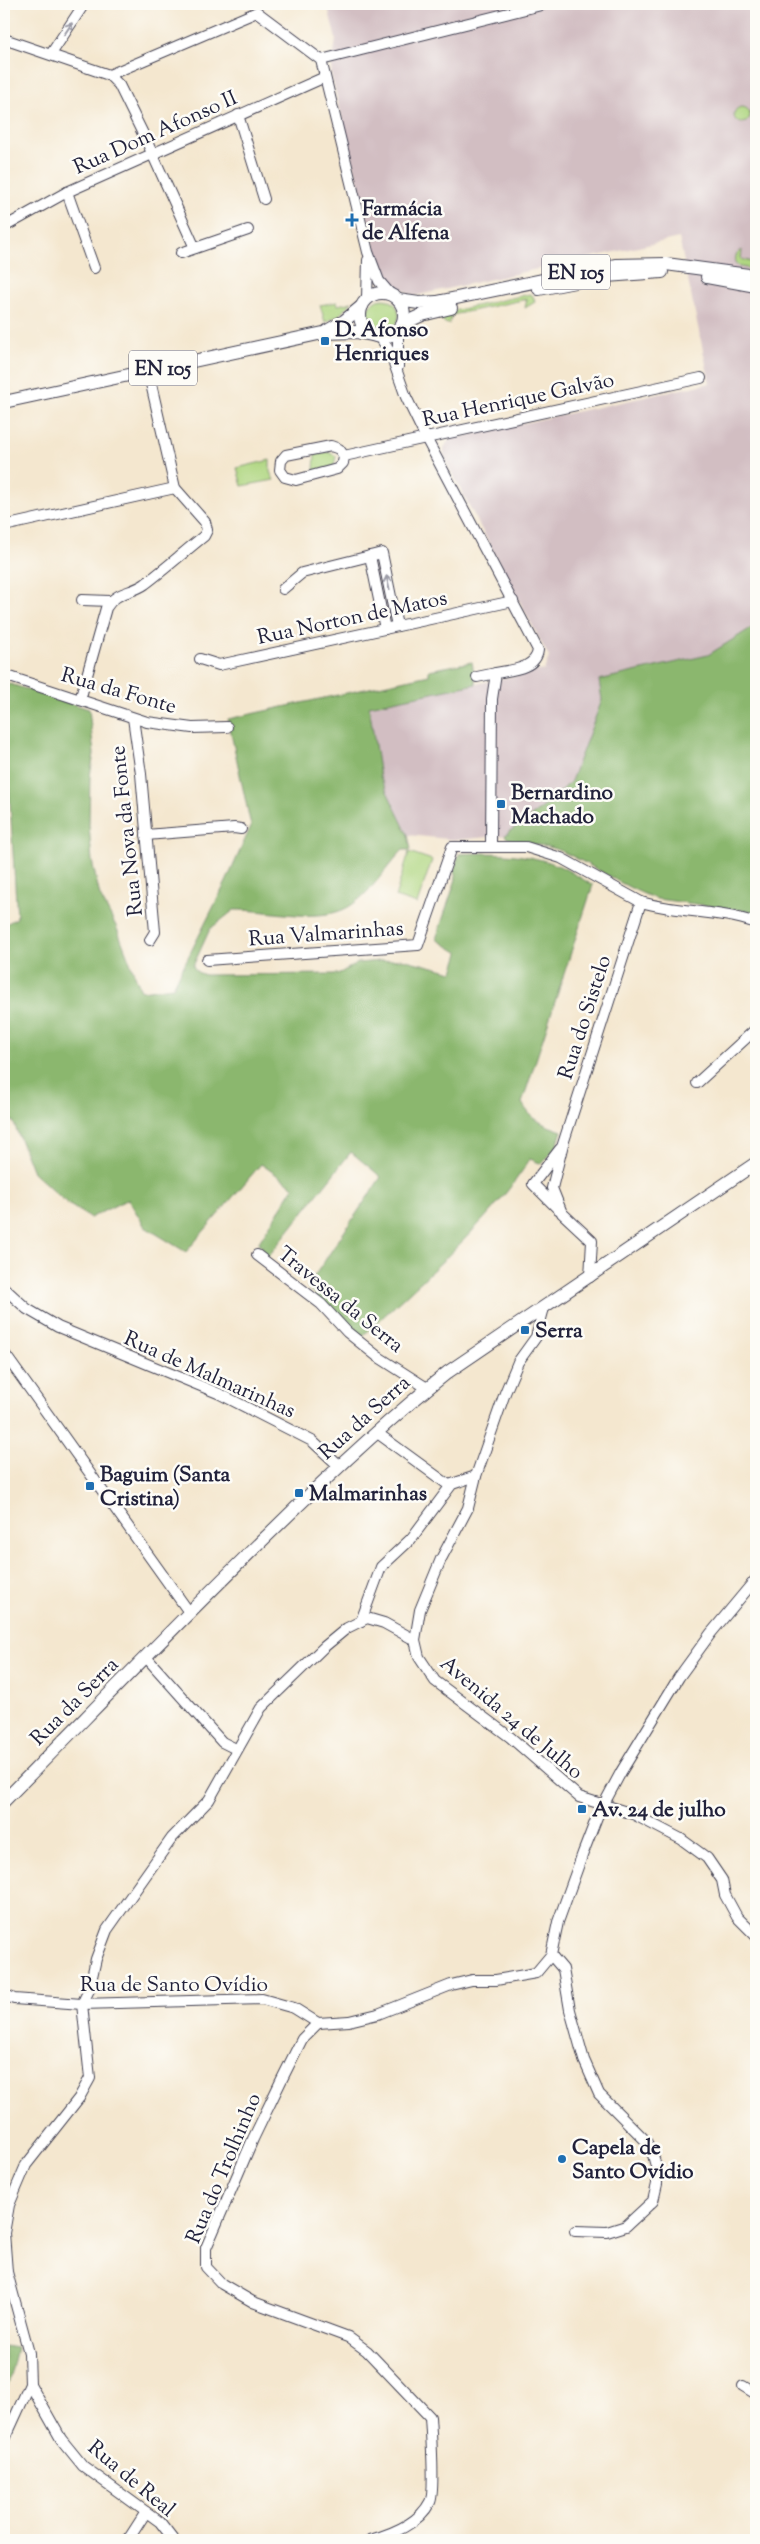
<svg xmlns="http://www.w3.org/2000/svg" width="760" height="2544" viewBox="0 0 760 2544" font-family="'Sorts Mill Goudy',serif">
	<rect width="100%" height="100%" fill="#fdfcf7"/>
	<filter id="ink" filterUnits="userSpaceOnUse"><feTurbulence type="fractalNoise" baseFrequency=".02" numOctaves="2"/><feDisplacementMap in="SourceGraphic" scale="10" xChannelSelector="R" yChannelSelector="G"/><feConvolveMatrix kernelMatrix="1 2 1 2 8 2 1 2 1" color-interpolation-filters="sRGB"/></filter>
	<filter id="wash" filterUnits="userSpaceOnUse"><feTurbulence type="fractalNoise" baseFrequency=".0096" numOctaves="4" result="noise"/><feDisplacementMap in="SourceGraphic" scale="20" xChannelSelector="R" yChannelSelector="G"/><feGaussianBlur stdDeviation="1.12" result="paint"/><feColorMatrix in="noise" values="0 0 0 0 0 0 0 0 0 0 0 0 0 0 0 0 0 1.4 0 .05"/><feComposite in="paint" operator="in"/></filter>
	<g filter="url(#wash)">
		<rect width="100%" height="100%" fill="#f4e7cf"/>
		<path fill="#d2bec2" d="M327 4H756V625L708 655 599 680 602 700 571 781 553 800 508 835 457 840 408 835 380 777 369 706 544 670 549 657 444 458V448L448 441 454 438 710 383 679 238 414 296 383 279 331 74 336 39Z"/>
		<g fill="#afd680" stroke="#687c5e">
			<circle cx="742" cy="115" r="8"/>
			<path d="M742 250 741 259 756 263V270L741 267 735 263 736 255Z"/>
			<path d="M530 294 533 296 535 302 525 308 527 299 452 315 449 324C444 324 440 319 439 314Z"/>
			<circle cx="383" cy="315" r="16"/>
			<path d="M337 302 338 305 352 302 339 315 325 322 320 305Z"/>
			<path d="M328 452 336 456 334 466 314 471 315 454Z"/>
			<path d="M270 460V472L274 480 242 486 237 468Z"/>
			<path d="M409 852 432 860 417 904 395 897Z"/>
		</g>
		<g fill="#8bb76e" stroke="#566c54">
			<path d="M756 625V912L657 899C624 888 595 866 563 852 544 843 524 845 507 838L505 835 553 800 571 781 602 700 599 680 708 655Z"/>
			<path d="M472 662 476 684 369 706 380 777 408 835 411 850H403C385 868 374 889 353 904 324 926 268 909 234 910L210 929 193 966 197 972 205 975 338 974 358 963 402 959 453 972 459 953 436 939 456 879 454 871 459 854C490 852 522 853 552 863 566 868 580 878 593 885L522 1103C531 1120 544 1125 562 1131L557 1146 542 1164 530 1159C490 1224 415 1285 360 1339L307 1287 381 1177 351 1152 267 1258 259 1242 294 1187 261 1164 186 1252 145 1227 128 1199 90 1218 68 1204 33 1172 13 1121 4 1124V925L17 918 9 786H4V682L89 709 94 754 90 776 89 825 92 861 100 896 116 926 141 991 173 987 226 882 251 826 228 719 429 675V670Z"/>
			<path d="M4 2346 17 2348 4 2401Z"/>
		</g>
	</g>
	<g filter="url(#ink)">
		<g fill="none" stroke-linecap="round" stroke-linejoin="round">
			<defs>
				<g id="minor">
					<path d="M257 12 321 60 368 252 379 281 391 295"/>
					<path d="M4 39 109 75 257 12"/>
					<path d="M51 54 84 4"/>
					<path d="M321 60 545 4"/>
					<path d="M109 75 119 85 147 142 195 248"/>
					<path d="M238 115 264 199"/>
					<path d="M67 192 94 268"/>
					<path d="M4 227 67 192 325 77"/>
					<path d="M181 253 248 230"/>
					<path d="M367 299 368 260"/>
					<path d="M380 337 390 352 406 397 426 438 538 650C536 669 511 670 496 673L492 699 491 846"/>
					<path d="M398 367V330"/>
					<path d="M331 446 339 449 344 456 343 463 337 469 296 480 285 477 280 470 281 461 286 455Z"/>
					<path d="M344 456 701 378"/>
					<path d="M4 526 175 488"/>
					<path d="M370 556 385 629"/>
					<path d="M283 589 302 573 382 553 397 626"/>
					<path d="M82 600 110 601"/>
					<path d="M200 659 219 665 513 601"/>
					<path d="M4 675 147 722 192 728 227 727"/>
					<path d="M477 677 496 673"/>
					<path d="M80 700 106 608C116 591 131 594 145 584 165 569 184 552 204 536L207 530 205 522 175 488 148 371"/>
					<path d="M133 718 141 774 155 932 150 940"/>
					<path d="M146 835 234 828 241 829"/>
					<path d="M207 960 418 945 452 847H526L561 858 641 902C679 913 719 910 756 923"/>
					<path d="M697 1083 756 1029"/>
					<path d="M558 1209 533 1184 560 1149"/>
					<path d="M257 1255 321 1304 347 1332 377 1356 427 1388"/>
					<path d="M590 1277 592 1241 562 1213 552 1188 563 1144 641 902"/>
					<path d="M4 1288 27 1309 58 1327 220 1394 312 1441 339 1466"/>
					<path d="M544 1308 536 1337 518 1362 505 1393 476 1476 468 1508 441 1559 420 1610 415 1640 419 1657 435 1681 510 1737 579 1797 633 1814 681 1839 707 1858 722 1880 725 1895 737 1917 756 1936"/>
					<path d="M4 1353 189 1612"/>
					<path d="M376 1432 450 1486"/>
					<path d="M361 1621 381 1567 411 1539 452 1484 476 1476"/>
					<path d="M146 1657 222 1742 236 1749"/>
					<path d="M551 1955 563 1969 570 2010 584 2060 599 2094 646 2141 653 2155 657 2170V2184L653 2201 626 2226 607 2232 575 2231"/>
					<path d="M4 1994 14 1999 82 2004 262 1999 294 2008 318 2023 349 2021 378 2014 451 1985 472 1980H496L536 1973 551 1955 558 1922 583 1853 597 1817 621 1772 679 1677 711 1633 756 1579"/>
					<path d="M318 2023 302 2039 281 2081 253 2139 206 2248V2267L222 2284 253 2302 348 2337 367 2351 430 2417C431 2432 435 2493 430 2502 419 2524 392 2534 370 2540"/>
					<path d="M743 2386 756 2394"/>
					<path d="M4 2441 30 2384"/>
					<path d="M128 2540 146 2512"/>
					<path d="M174 2540 160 2522 83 2466 61 2439 30 2384 29 2353 7 2272 4 2233 9 2205 26 2165 79 2098 90 2078 82 2004 89 1990 96 1959 107 1930 172 1838 209 1800 261 1708 324 1647 347 1628 367 1618 384 1623 415 1640"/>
				</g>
				<g id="major">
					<path d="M707 277 756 286"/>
					<path d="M539 289 606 276 662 272"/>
					<circle cx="382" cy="315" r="22"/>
					<path d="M398 300 419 303 437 302 615 265 666 264 756 276"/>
					<path d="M402 324 422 315 451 308"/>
					<path d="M327 331 344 321 362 306"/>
					<path d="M4 402 323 333 357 332 373 335"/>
					<path d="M4 1801C93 1711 180 1620 271 1532 328 1476 386 1421 448 1372L756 1163"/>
				</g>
			</defs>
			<use href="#minor" stroke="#424051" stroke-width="12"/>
			<use href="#major" stroke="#424051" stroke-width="14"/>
			<use href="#minor" stroke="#fff" stroke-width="10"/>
			<use href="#major" stroke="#fff" stroke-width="12"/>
		</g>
		<defs><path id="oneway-shaft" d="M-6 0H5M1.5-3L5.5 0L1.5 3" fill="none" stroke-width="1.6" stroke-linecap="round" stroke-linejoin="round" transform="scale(1.25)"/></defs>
		<g stroke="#9c9ca7">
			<use href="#oneway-shaft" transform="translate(68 29) rotate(-56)"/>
			<use href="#oneway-shaft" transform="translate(388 583) rotate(-102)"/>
		</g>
	</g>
	<g fill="#1f6fb2" stroke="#fdfcf7" stroke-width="2">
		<path d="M349.5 212.5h5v5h5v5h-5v5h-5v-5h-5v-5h5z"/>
		<rect x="320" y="336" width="10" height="10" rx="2.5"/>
		<rect x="496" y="799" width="10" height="10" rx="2.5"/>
		<rect x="520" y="1325" width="10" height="10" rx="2.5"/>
		<rect x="85" y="1481" width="10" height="10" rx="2.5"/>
		<rect x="294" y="1488" width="10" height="10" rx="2.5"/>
		<rect x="577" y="1804" width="10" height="10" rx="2.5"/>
		<circle cx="562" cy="2159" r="5"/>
	</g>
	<g text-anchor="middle" stroke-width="5" stroke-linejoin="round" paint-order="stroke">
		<g fill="#fdfcf7" stroke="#646373" stroke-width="1">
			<rect x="542" y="254.5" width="68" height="35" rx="4"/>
			<rect x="129" y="350.5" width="68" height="35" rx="4"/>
		</g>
		<g font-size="20" font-weight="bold" fill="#22223b">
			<text x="576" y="279">EN 105</text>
			<text x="163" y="375">EN 105</text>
		</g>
		<g font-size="21" fill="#22223b" stroke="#fdfcf7">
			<text transform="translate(155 132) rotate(-24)" y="7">Rua Dom Afonso II</text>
			<text transform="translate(518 399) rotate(-12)" y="7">Rua Henrique Galvão</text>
			<text transform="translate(352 617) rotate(-12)" y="7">Rua Norton de Matos</text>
			<text transform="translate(119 690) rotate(16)" y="7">Rua da Fonte</text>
			<text transform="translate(126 831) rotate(-96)" y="7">Rua Nova da Fonte</text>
			<text transform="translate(326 933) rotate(-4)" y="7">Rua Valmarinhas</text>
			<text transform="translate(584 1017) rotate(-72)" y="7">Rua do Sistelo</text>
			<text transform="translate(341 1299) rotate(39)" y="7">Travessa da Serra</text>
			<text transform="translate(210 1374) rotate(24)" y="7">Rua de Malmarinhas</text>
			<text transform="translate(364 1417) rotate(-42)" y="7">Rua da Serra</text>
			<text transform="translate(74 1701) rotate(-45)" y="7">Rua da Serra</text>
			<text transform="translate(512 1717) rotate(40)" y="7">Avenida 24 de Julho</text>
			<text x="174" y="1991">Rua de Santo Ovídio</text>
			<text transform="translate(223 2168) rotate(-67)" y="7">Rua do Trolhinho</text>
			<text transform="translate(132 2478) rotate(40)" y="7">Rua de Real</text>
		</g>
		<g font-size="21" font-weight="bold" fill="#22223b" stroke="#fdfcf7" text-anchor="start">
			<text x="362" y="215">Farmácia<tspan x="362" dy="24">de Alfena</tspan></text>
			<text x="335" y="336">D. Afonso<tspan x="335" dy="24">Henriques</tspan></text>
			<text x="511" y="799">Bernardino<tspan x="511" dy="24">Machado</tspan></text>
			<text x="535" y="1337">Serra</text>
			<text x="100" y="1481">Baguim (Santa<tspan x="100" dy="24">Cristina)</tspan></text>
			<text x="309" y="1500">Malmarinhas</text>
			<text x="592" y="1816">Av. 24 de julho</text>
			<text x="572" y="2154">Capela de<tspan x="572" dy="24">Santo Ovídio</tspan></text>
		</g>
	</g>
	<rect width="760" height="2544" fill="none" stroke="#fdfcf7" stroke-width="20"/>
</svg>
